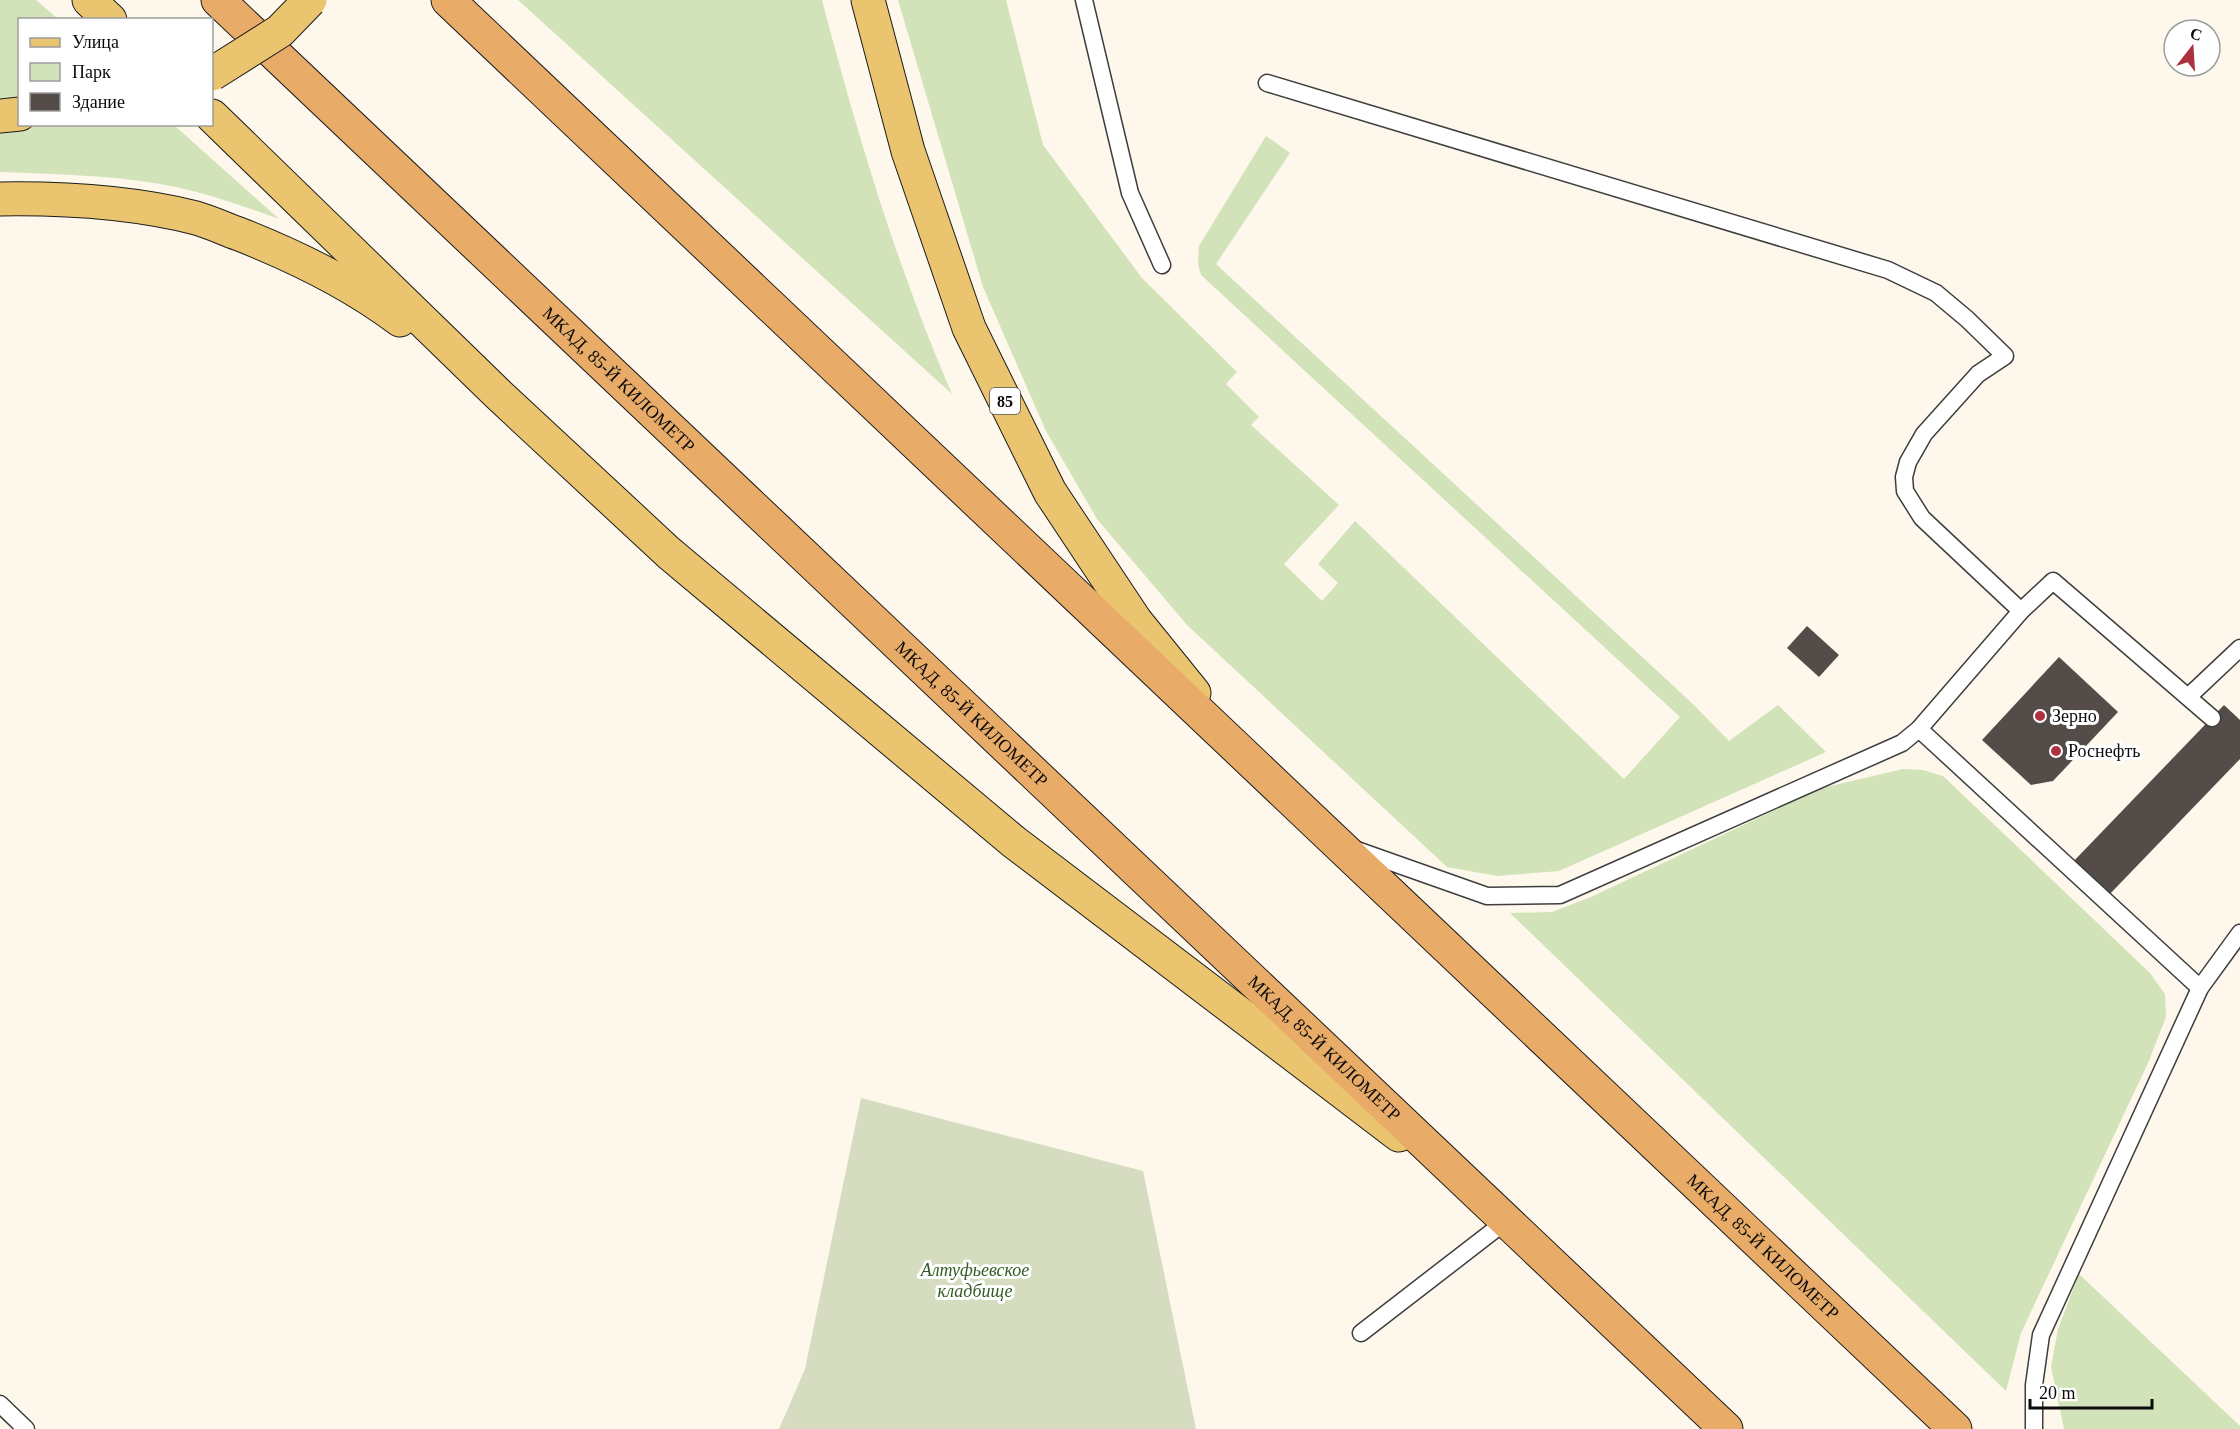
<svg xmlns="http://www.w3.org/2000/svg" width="2240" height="1429" viewBox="0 0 2240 1429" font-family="Georgia,serif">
	<rect width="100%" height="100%" fill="#fdf8eb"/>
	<g fill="#d2e3b9">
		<path d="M0 0H36L58 19 20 20V124L174 125 279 219C240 205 201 191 160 184 107 175 53 174 0 172Z"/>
		<path d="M518 0H822C857 134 897 267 952 394Z"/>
		<path d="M898 0H1006L1043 145 1142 278 1237 372 1226 384 1259 417 1251 425 1339 505 1284 564 1322 601 1338 583 1318 564 1355 521 1624 779 1680 717 1201 275 1198 264 1199 246 1266 136 1290 153 1216 264 1693 704 1729 741 1778 705 1826 752 1559 871 1497 876 1447 867 1187 625 1097 519 1046 431 983 287Z"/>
		<path d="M1903 769 1923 770 1943 776 2150 973 2165 994 2166 1017 2148 1063 2021 1333 2006 1391 1510 913 1552 912 1591 897 1822 788Z"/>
		<path d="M2079 1274 2240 1426V1429H2064L2051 1367 2058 1329Z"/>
	</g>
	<path fill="#d5dcbf" d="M861 1098 1143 1171 1196 1429H779L805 1369Z"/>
	<g fill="#534c49">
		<path d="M1807 626 1839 655 1819 677 1787 648Z"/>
		<path d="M2059 657 2118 712 2053 781 2031 785 1982 740Z"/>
		<path d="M2224 705 2240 720V759L2106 898 2071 864Z"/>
	</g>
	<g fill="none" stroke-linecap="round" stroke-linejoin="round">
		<defs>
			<g id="service">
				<path d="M1084 0 1130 193 1162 265"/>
				<path d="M1267 83 1888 270 1936 293 1967 319 2005 356 1978 374 1924 434 1908 462 1904 477 1905 491 1922 518 2021 611"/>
				<path d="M2188 697 2240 648"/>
				<path d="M1919 729 2200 988"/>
				<path d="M1354 849 1487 896 1560 895 1902 743 1919 729 2021 611 2053 581 2212 718"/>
				<path d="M1361 1333 1506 1221"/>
				<path d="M0 1404 26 1429"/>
				<path d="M2034 1429V1385L2041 1335 2200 988 2240 933"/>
			</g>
			<g id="primary">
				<path d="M89 0 110 20"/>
				<path d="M868 0 908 151 969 328 1050 492 1135 620 1194 693"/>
				<path d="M0 116 20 114"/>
				<path d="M212 116 499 395 669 553 1014 842 1399 1135"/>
				<path d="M0 199C65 198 132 202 196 218 210 222 225 229 239 234 295 256 351 283 400 320"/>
			</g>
			<g id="trunk">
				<path id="s1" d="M218 0 1726 1429"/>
				<path id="s2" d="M448 0 1955 1429"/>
			</g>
		</defs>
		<use href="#service" stroke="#3e3e3e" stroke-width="19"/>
		<use href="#primary" stroke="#1c1c1c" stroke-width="35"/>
		<use href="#trunk" stroke="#1c1c1c" stroke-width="35"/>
		<use href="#service" stroke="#fff" stroke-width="16"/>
		<use href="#primary" stroke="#eac46e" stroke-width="33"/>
		<use href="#trunk" stroke="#e8ac68" stroke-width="33"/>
		<defs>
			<path id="primary-bridge" d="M212 74 280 31 310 0"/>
		</defs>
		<use href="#primary-bridge" stroke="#1c1c1c" stroke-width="35" stroke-linecap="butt"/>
		<use href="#primary-bridge" stroke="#eac46e" stroke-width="33"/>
	</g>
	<g fill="#ac3240" stroke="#fff" stroke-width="2">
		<circle cx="2040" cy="716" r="6"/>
		<circle cx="2056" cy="751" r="6"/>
	</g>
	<g text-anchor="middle" stroke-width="6" stroke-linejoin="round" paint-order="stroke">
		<rect fill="#fff" stroke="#545454" stroke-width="1.5" x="990" y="388" width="30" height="26" rx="4.5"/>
		<g font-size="16" font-weight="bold" fill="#0b0b0b">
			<text x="1005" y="407">85</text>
		</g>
		<g font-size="18" fill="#0b0b0b" stroke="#fff">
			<text dy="6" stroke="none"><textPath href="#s1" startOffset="552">МКАД, 85-Й КИЛОМЕТР</textPath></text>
			<text dy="6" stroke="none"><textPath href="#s1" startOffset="1038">МКАД, 85-Й КИЛОМЕТР</textPath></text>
			<text dy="6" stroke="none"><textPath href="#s1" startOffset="1524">МКАД, 85-Й КИЛОМЕТР</textPath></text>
			<text dy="6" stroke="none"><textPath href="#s2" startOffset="1812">МКАД, 85-Й КИЛОМЕТР</textPath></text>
		</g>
		<g font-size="18" fill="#0b0b0b" stroke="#fff" text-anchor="start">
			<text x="2052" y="722">Зерно</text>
			<text x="2068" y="757">Роснефть</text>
		</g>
		<g font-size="18" font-style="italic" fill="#325c23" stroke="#fff">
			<text x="975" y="1276">Алтуфьевское<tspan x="975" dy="21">кладбище</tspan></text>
		</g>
	</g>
	<rect x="18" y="18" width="195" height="108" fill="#ffffff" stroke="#9d9d9d" stroke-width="1.5"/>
	<rect x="30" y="38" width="30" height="9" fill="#eac46e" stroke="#9d9d9d" stroke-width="1.5"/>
	<text x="72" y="48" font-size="18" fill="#0b0b0b">Улица</text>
	<rect x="30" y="63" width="30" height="18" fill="#d2e3b9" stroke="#9d9d9d" stroke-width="1.5"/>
	<text x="72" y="78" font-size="18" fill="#0b0b0b">Парк</text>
	<rect x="30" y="93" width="30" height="18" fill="#534c49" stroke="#9d9d9d" stroke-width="1.5"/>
	<text x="72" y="108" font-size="18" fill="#0b0b0b">Здание</text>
	<g transform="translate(2192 48) rotate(17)"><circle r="28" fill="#ffffff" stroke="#9d9d9d" stroke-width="1.5"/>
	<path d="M0-4.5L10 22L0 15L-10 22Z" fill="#ac3240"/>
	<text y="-9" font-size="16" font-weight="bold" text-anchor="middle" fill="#0b0b0b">С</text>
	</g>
	<path d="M2030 1399v9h122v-9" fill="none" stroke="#0b0b0b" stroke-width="3"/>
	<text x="2039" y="1399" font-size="18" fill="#0b0b0b" stroke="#ffffff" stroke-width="4.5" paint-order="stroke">20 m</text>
</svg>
